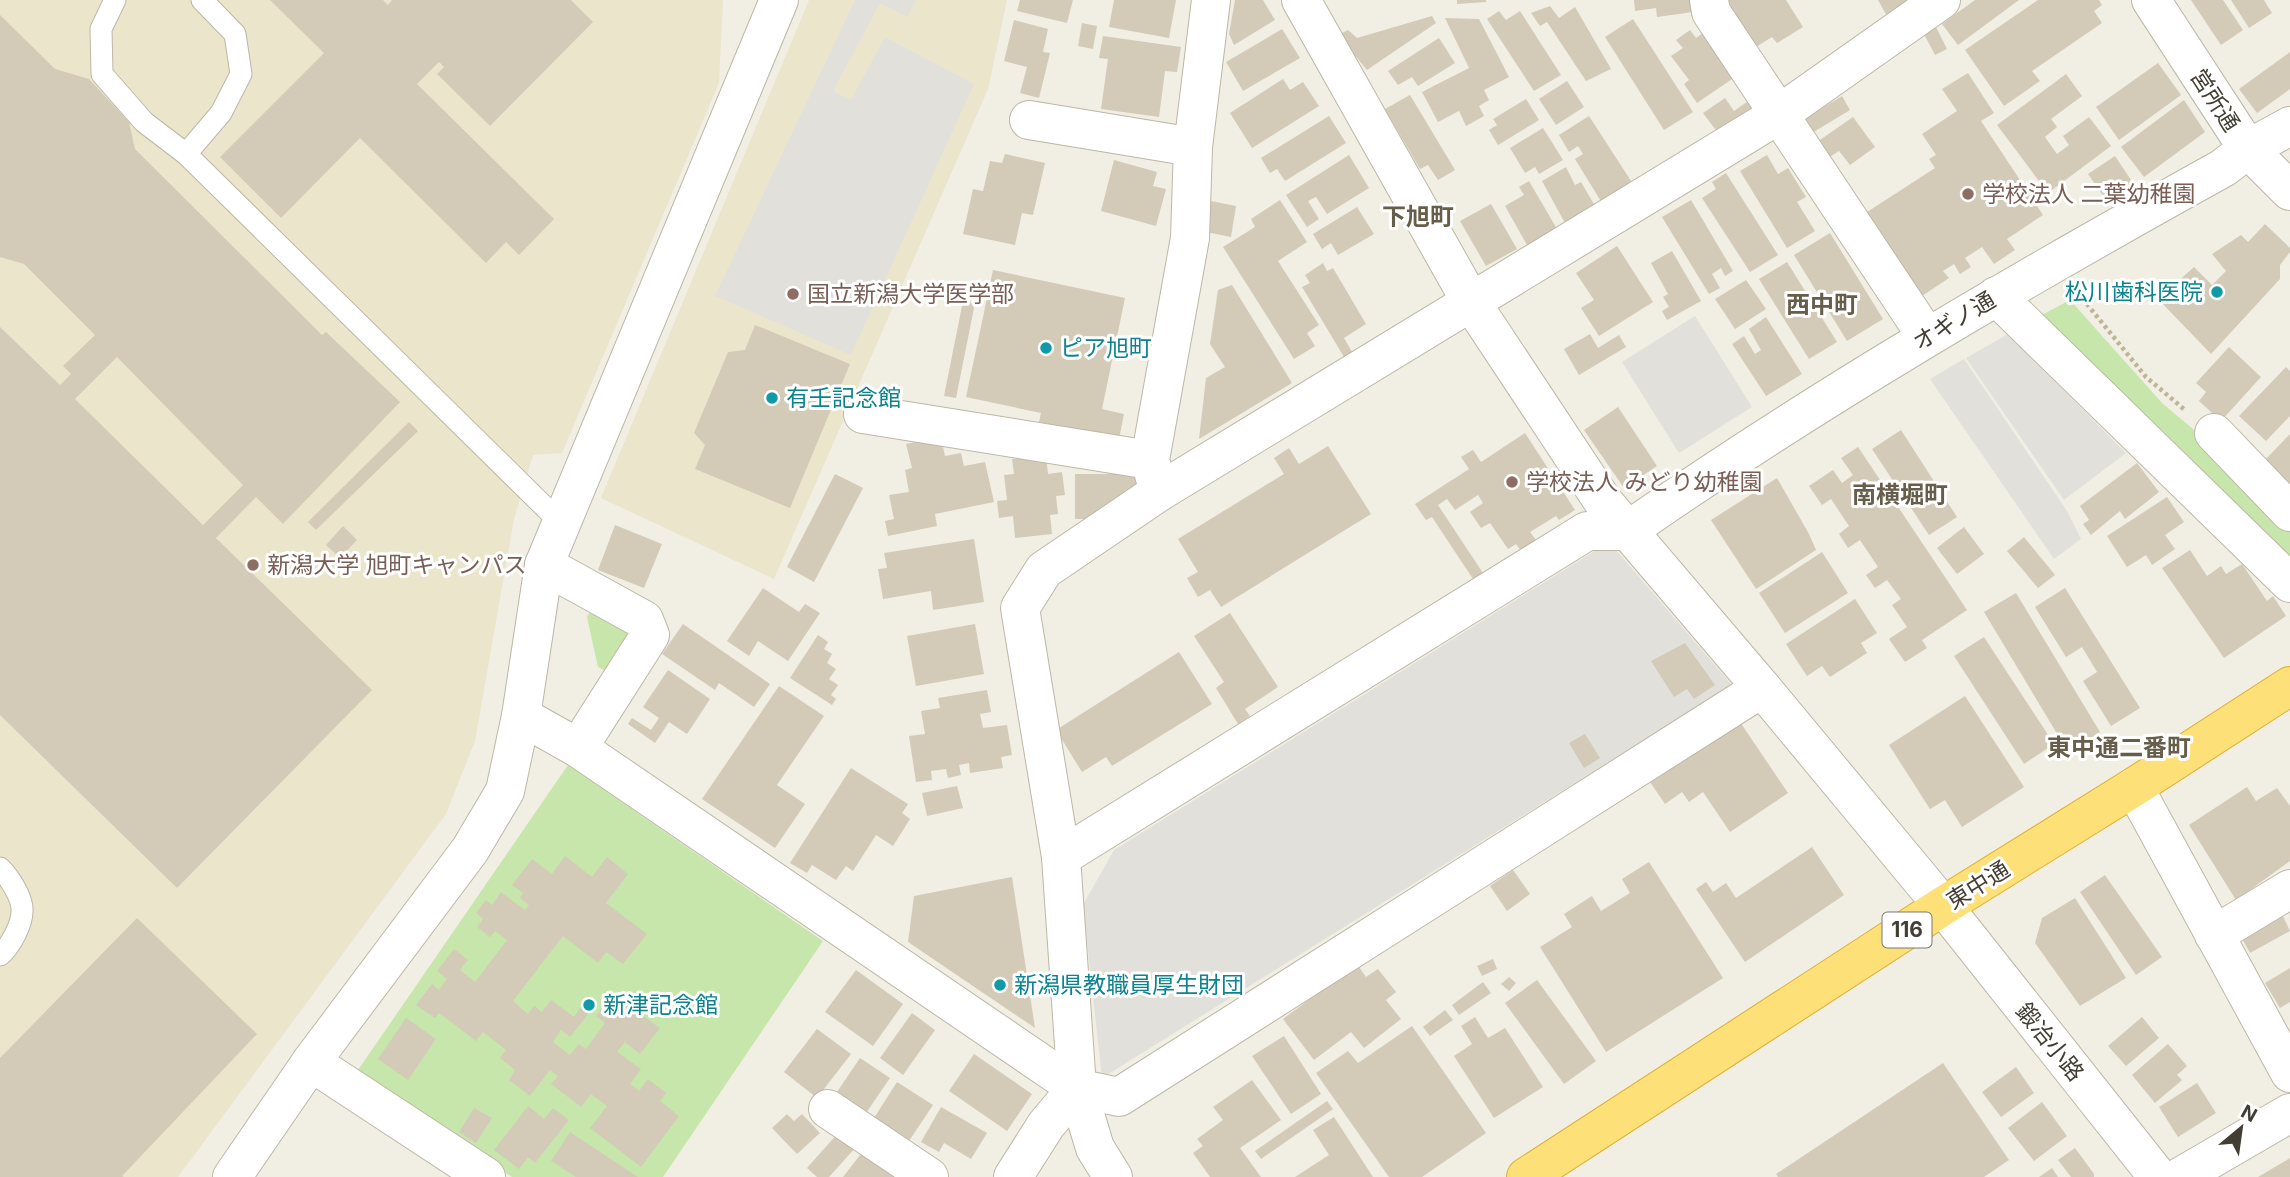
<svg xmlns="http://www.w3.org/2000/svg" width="2290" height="1177" viewBox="0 0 2290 1177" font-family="Inter,'Noto Sans JP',sans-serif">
	<rect width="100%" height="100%" fill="#f1eee3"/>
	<g fill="#ebe5cc">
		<path d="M0 0H723L719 83 562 453 533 455 514 519 475 741 446 814 178 1177H0Z"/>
		<path d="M809 0H1007L988 89 774 579 601 498Z"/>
	</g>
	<g fill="#c6e6ab">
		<path d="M2070 300 2162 403 2193 429 2290 528V572L2038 317Z"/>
		<path d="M592 608 635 627 615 676 598 667 587 617Z"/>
		<path d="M568 765 823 941 663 1177H512L356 1073Z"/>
	</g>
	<g fill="#e2e0db">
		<path d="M855 0H916L907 17 880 3 833 91 851 100 885 37 974 84 851 355 715 296Z"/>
		<path d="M1695 316 1752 407 1679 453 1622 362Z"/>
		<path d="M2008 334 2126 453 2064 500 1966 358Z"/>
		<path d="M1964 359 2067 511 2081 539 2054 559 1930 379Z"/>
		<path d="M1609 542 1732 685 1102 1078 1083 905 1114 850Z"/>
	</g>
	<g fill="#d3cbb8" fill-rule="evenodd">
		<path d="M270 0H383L388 5 392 0H571L593 22 490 126 437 74 444 67 439 62 417 84 554 219 519 255 506 242 486 263 360 138 281 218 220 157 324 53Z"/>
		<path d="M1020 0H1073L1067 23 1017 11Z"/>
		<path d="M1114 0H1176L1169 38 1109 27Z"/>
		<path d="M1235 0H1263L1275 20 1234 45 1229 34Z"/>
		<path d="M1457 0H1486V2L1457 4Z"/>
		<path d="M1634 0H1699L1700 11 1657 17 1656 8 1635 11Z"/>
		<path d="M1727 0H1786L1803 27 1777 43 1772 37 1756 47Z"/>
		<path d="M1878 0H1915L1887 16Z"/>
		<path d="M1975 0H2019L1958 45 1942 24Z"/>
		<path d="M2038 0H2099L2102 5 2094 11 2102 23 2032 71 2040 81 2004 106 1965 50Z"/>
		<path d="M2191 0H2223L2243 30 2221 45Z"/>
		<path d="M2231 0H2264L2272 13 2249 28Z"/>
		<path d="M1550 6 1559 18 1575 7 1611 69 1586 81 1547 22 1540 26 1531 13Z"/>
		<path d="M1499 11 1506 20 1520 11 1561 75 1534 91 1487 19Z"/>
		<path d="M0 15 55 69 89 79 129 122 135 149 322 335 326 332 400 402 283 524 256 497 216 538 372 690 177 888 0 715V327L60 385 71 374 63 366 95 335 24 264 0 257ZM117 357 243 485 203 525 75 399Z"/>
		<path d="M1432 16 1436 23 1367 70 1338 35 1348 30 1357 38Z"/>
		<path d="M1445 18 1479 19 1509 77 1484 90 1489 100 1479 106 1484 116 1466 126 1459 111 1438 122 1422 92 1469 68Z"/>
		<path d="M1633 19 1693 112 1664 130 1605 37Z"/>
		<path d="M1014 20 1048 29 1043 52 1050 53 1039 98 1020 93 1027 67 1004 61Z"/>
		<path d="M1082 23 1097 26 1093 49 1078 46Z"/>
		<path d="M1936 27 1947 49 1935 55 1924 34Z"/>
		<path d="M1282 29 1300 58 1243 91 1226 62Z"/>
		<path d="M1690 30 1696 38 1704 32 1735 77 1697 103 1684 84 1689 80 1671 56 1683 48 1676 40Z"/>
		<path d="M1103 36 1181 47 1177 72 1165 71 1159 117 1101 109 1108 59 1099 58Z"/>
		<path d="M1439 38 1455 63 1418 86 1412 77 1398 85 1388 71Z"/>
		<path d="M2290 52V89L2257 113 2239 89Z"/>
		<path d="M2158 63 2181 95 2119 140 2096 107Z"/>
		<path d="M1968 73 1994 113 1981 121 2043 215 2007 239 2015 250 1994 264 1982 247 1965 258 1971 267 1960 274 1954 264 1943 271 1949 278 1919 298 1864 214 1935 168 1929 159 1936 155 1922 134 1957 111 1942 89Z"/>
		<path d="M2066 74 2082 96 2051 119 2057 127 2045 137 2057 154 2069 145 2063 136 2089 117 2111 146 2048 193 1997 125Z"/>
		<path d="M1283 79 1290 90 1303 82 1319 106 1252 148 1230 113Z"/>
		<path d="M1567 81 1584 107 1556 125 1539 99Z"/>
		<path d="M1410 95 1455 170 1438 180 1428 165 1420 169 1385 109Z"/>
		<path d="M1842 96 1850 110 1807 136 1799 122Z"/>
		<path d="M1725 98 1734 111 1751 99 1756 105 1718 133 1703 113Z"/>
		<path d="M1526 99 1539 120 1498 145 1489 130 1497 125 1493 119Z"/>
		<path d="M2184 100 2205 132 2144 177 2121 147Z"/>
		<path d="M1329 116 1346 143 1285 181 1277 169 1270 173 1261 158Z"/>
		<path d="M1589 116 1633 184 1602 203 1575 159 1583 154 1578 146 1569 152 1559 135Z"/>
		<path d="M1853 117 1875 147 1850 165 1839 151 1828 158 1817 142Z"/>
		<path d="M1543 128 1563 160 1539 174 1535 167 1525 173 1510 148Z"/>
		<path d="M1005 154 1045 163 1033 215 1022 213 1015 245 963 234 973 189 983 191 990 161 1002 163Z"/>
		<path d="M1349 155 1369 188 1327 214 1316 197 1308 201 1319 219 1307 227 1286 195Z"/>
		<path d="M1767 155 1778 174 1788 168 1806 197 1797 202 1815 231 1787 248 1740 171Z"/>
		<path d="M2115 156 2133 183 2106 200 2088 174Z"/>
		<path d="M1114 160 1157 172 1153 186 1166 189 1156 226 1101 211Z"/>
		<path d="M1566 167 1575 185 1581 182 1595 206 1565 223 1542 181Z"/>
		<path d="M1726 173 1778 255 1750 272 1702 198 1716 189 1712 182Z"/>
		<path d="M1529 181 1557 229 1527 245 1505 206 1524 195 1519 187Z"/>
		<path d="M1280 200 1307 242 1278 261 1319 325 1307 333 1315 346 1294 359 1223 247 1255 227 1251 219Z"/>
		<path d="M1691 200 1733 271 1725 276 1721 268 1712 274 1720 288 1709 294 1662 217Z"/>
		<path d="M1211 201 1236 206 1231 237 1206 232Z"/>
		<path d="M1491 204 1517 249 1486 266 1460 221Z"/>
		<path d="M1357 207 1374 234 1338 255 1331 243 1322 249 1313 234Z"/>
		<path d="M2265 224 2290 248V252L2280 265V279L2211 354 2158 299 2194 267 2212 285 2226 271 2212 254 2241 235 2248 242Z"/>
		<path d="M1830 233 1883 319 1847 341 1794 255Z"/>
		<path d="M1617 246 1653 302 1599 336 1581 308 1594 300 1576 273Z"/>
		<path d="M1672 251 1701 301 1667 320 1662 311 1669 307 1663 297 1668 294 1651 263Z"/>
		<path d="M1787 262 1837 342 1809 359 1759 279Z"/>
		<path d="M1323 263 1327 271 1333 268 1366 324 1344 338 1355 357 1347 362 1302 287 1310 283 1305 275Z"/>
		<path d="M993 270 1125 298 1102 409 1124 414 1119 439 1039 422 1041 413 966 397Z"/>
		<path d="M1746 280 1766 309 1735 329 1715 299Z"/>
		<path d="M1232 285 1292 383 1199 439 1206 378 1225 367 1210 344 1218 290Z"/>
		<path d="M963 301 975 303 956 398 944 396Z"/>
		<path d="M1766 317 1802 374 1766 396 1732 344 1744 336 1755 354 1761 350 1749 329Z"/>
		<path d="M755 325 850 364 790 508 695 469 705 445 694 433 728 352 745 350Z"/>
		<path d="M1590 334 1598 348 1619 335 1626 347 1579 375 1564 349Z"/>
		<path d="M2229 347 2261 377 2221 421 2199 401 2206 392 2196 383Z"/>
		<path d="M2286 367 2290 371V416L2266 441 2239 416Z"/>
		<path d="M1618 407 1657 466 1624 488 1584 430Z"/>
		<path d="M409 422 418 431 316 530 308 522Z"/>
		<path d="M1901 430 1957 517 1929 535 1872 449Z"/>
		<path d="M1525 433 1575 510 1559 520 1556 516 1530 532 1536 540 1521 551 1516 544 1508 549 1490 523 1481 528 1470 512 1483 503 1478 495 1455 510 1447 499 1438 505 1483 573 1473 579 1432 517 1426 520 1415 504 1469 469 1461 457 1473 450 1481 462Z"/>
		<path d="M2290 434V483L2287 487 2262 463Z"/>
		<path d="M941 437 945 456 961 453 964 466 985 462 994 502 935 514 937 526 888 536 885 521 894 519 889 495 909 492 905 470 912 468 906 444Z"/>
		<path d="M1328 446 1371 514 1221 607 1210 590 1198 597 1187 578 1198 572 1178 539 1284 474 1274 458 1289 448 1299 464Z"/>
		<path d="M1858 447 1967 610 1922 640 1927 648 1905 662 1889 639 1907 627 1892 605 1901 599 1887 580 1875 588 1866 575 1878 567 1860 540 1848 548 1839 534 1849 526 1831 499 1822 505 1809 486 1833 470 1842 483 1853 475 1841 458Z"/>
		<path d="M1046 456 1048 474 1062 472 1065 495 1056 496 1058 514 1050 515 1052 534 1015 538 1013 516 999 518 997 501 1007 500 1004 475 1014 474 1012 459Z"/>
		<path d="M2137 463 2159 492 2125 519 2120 511 2091 535 2083 524 2089 520 2080 506Z"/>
		<path d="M835 474 863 488 814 582 787 567Z"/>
		<path d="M1075 474H1136V490H1125V500L1102 519H1075Z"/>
		<path d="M1777 478 1809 534 1816 550 1756 589 1711 520Z"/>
		<path d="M2167 497 2184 522 2165 535 2175 549 2152 565 2146 555 2127 567 2107 536Z"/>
		<path d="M615 525 662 544 644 588 598 570Z"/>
		<path d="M343 526 357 540 340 558 326 545Z"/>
		<path d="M1964 527 1984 554 1957 574 1937 548Z"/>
		<path d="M2024 537 2055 575 2038 588 2007 551Z"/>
		<path d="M974 539 984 602 933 610 931 591 883 599 878 569 887 568 884 553Z"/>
		<path d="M2190 550 2207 576 2221 566 2226 574 2242 564 2267 601 2273 596 2286 616 2224 658 2162 568Z"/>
		<path d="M1822 552 1848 593 1785 633 1759 593Z"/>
		<path d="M763 588 799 612 805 604 820 613 788 661 758 641 749 656 727 641Z"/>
		<path d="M2065 588 2140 708 2111 726 2083 681 2097 672 2082 647 2066 657 2035 607Z"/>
		<path d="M2016 593 2100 732 2068 752 1984 612Z"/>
		<path d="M1855 599 1877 633 1861 643 1867 653 1830 677 1822 666 1807 676 1786 644Z"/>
		<path d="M1230 613 1278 687 1245 709 1250 716 1238 724 1216 688 1224 682 1194 636Z"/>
		<path d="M683 624 770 684 754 707 719 683 715 690 662 654Z"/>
		<path d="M975 624 984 674 916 686 907 636Z"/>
		<path d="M818 635 828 642 824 649 832 654 827 663 836 669 829 679 838 685 831 695 836 699 832 705 790 678Z"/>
		<path d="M1984 637 2054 744 2024 764 1954 656Z"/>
		<path d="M1685 643 1715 685 1694 699 1687 689 1674 697 1651 661Z"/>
		<path d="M1179 652 1212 704 1112 766 1106 757 1082 772 1056 730Z"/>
		<path d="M668 670 710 699 687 734 669 722 655 743 628 724 632 718 651 730 659 718 643 707Z"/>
		<path d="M779 686 824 716 777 785 805 804 775 848 702 799Z"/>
		<path d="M987 690 991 712 980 714 983 728 1007 725 1012 755 1001 757 1003 768 970 773 969 763 959 765 961 775 948 778 946 769 931 771 932 780 916 782 909 736 925 734 921 711 940 708 938 698Z"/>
		<path d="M1965 696 2024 787 1962 827 1945 800 1930 809 1889 745Z"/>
		<path d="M1740 722 1788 793 1730 832 1703 792 1689 802 1682 792 1665 804 1650 782Z"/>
		<path d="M1585 734 1600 758 1584 768 1569 743Z"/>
		<path d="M851 768 908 804 902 813 910 819 893 846 876 835 853 871 846 866 836 880 812 865 807 873 790 863Z"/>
		<path d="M957 786 963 808 927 816 922 793Z"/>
		<path d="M2247 787 2256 801 2277 788 2290 806V861L2236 900 2189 825Z"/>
		<path d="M1812 847 1844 895 1745 962 1696 889 1706 882 1713 892 1726 883 1736 898Z"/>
		<path d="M565 856 592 877 607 857 628 874 606 903 647 934 623 964 606 952 598 963 563 936 513 1001 528 1014 534 1006 542 1012 551 1000 574 1017 581 1007 589 1013 570 1037 561 1030 553 1042 570 1055 579 1044 586 1049 605 1023 596 1016 613 994 660 1028 640 1054 625 1042 617 1052 641 1069 630 1084 639 1091 648 1079 666 1093 660 1101 679 1116 641 1167 590 1128 607 1106 591 1094 581 1107 551 1084 558 1076 550 1070 530 1096 509 1080 515 1070 500 1058 506 1050 483 1032 476 1041 439 1013 435 1018 416 1005 432 984 439 990 447 979 437 971 454 949 468 960 460 970 475 982 507 940 495 931 490 937 477 927 483 919 476 913 486 900 492 905 501 892 525 910 529 905 520 898 523 893 512 885 532 859 552 874Z"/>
		<path d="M1649 862 1723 978 1606 1052 1540 947 1572 927 1564 914 1592 896 1601 911 1630 893 1622 879Z"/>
		<path d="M1513 870 1530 894 1507 911 1490 886Z"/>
		<path d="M2105 875 2162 957 2136 975 2080 892Z"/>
		<path d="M1012 877 1035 1028 908 942 914 896Z"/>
		<path d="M2075 898 2126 978 2080 1006 2035 943 2042 918Z"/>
		<path d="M2281 912 2290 931 2250 953 2240 935Z"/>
		<path d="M137 918 257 1034 122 1176 124 1177H0V1058Z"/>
		<path d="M1493 959 1497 969 1482 976 1477 966Z"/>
		<path d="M1357 964 1366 977 1378 969 1396 992 1386 1000 1401 1019 1364 1048 1351 1032 1314 1060 1283 1019Z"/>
		<path d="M2290 968V1002L2280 1008 2265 983Z"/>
		<path d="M856 970 903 1004 873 1046 825 1012Z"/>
		<path d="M1509 977 1516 983 1509 991 1501 984Z"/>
		<path d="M1537 980 1596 1061 1564 1084 1505 1003Z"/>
		<path d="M1483 982 1491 993 1459 1015 1452 1005Z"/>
		<path d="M1445 1010 1453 1020 1430 1036 1423 1027Z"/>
		<path d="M912 1013 935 1030 903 1075 880 1058Z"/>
		<path d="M1475 1017 1488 1038 1505 1028 1543 1087 1494 1118 1454 1056 1472 1044 1461 1026Z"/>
		<path d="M2142 1017 2159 1038 2126 1066 2108 1046Z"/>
		<path d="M406 1018 436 1039 408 1080 378 1059Z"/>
		<path d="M1412 1026 1486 1133 1422 1177H1389L1316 1073 1348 1051 1358 1063Z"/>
		<path d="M817 1029 851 1054 817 1098 784 1072Z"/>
		<path d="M1284 1036 1321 1094 1291 1114 1252 1056Z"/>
		<path d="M2168 1044 2187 1066 2177 1075 2182 1080 2155 1103 2132 1075Z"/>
		<path d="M974 1054 1032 1094 1007 1131 949 1091Z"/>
		<path d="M860 1058 890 1078 866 1113 837 1092Z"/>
		<path d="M1943 1063 2009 1160 1984 1177H1778L1776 1174Z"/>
		<path d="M2016 1067 2034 1093 2001 1117 1982 1092Z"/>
		<path d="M1252 1080 1281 1120 1240 1148 1261 1177H1210L1193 1153 1203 1146 1197 1139 1223 1120 1213 1107Z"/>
		<path d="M897 1082 933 1105 909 1141 874 1118Z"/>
		<path d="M2197 1083 2216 1113 2178 1137 2159 1107Z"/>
		<path d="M1327 1101 1333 1109 1261 1159 1255 1151Z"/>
		<path d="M2042 1102 2067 1136 2034 1161 2008 1128Z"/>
		<path d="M528 1106 544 1119 553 1108 569 1120 535 1163 528 1157 519 1169 494 1150Z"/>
		<path d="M941 1107 987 1133 971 1159 944 1143 939 1152 921 1142Z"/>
		<path d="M474 1108 492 1118 476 1143 459 1132Z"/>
		<path d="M787 1114 794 1121 802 1114 820 1133 797 1154 772 1128Z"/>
		<path d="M1334 1117 1373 1177H1295L1329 1155 1313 1130Z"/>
		<path d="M570 1132 638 1177H576L551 1161Z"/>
		<path d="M839 1132 856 1147 829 1177H817L807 1168Z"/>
		<path d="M2075 1148 2094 1174V1177H2071L2058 1160Z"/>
		<path d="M864 1150 899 1177H843Z"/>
		<path d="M2290 1158V1177H2258Z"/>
		<path d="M2052 1168 2058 1177H2039Z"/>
	</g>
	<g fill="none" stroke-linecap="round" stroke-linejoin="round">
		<defs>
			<g id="service">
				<path d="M115 0 101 29 102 74 144 122 186 154 561 523"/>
				<path d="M186 154 221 113 241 74 235 34 202 0"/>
				<path d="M0 868C9 877 23 898 22 911 22 925 10 947 0 955"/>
			</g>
			<g id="minor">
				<path d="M1301 0 1471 302 1602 500 1762 688 1943 906"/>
				<path d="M1709 0 1711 12 1927 337"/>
				<path d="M1029 120 1193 147"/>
				<path d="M1996 296 2290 583"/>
				<path d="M863 414 1150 460"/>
				<path d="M2214 433 2290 512"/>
				<path d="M1159 492 1150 460 1190 238 1193 147 1211 0"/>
				<path d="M544 565 644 620 650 635 578 748"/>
				<path d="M521 716 578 748 1077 1088 1119 1097 1762 688"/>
				<path d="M2134 787 2290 1073"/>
				<path d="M1061 857 1587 531H1627"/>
				<path d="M2214 935 2290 889"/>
				<path d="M311 1062 486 1177"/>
				<path d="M828 1109 929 1177"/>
				<path d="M1013 1177 1046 1125 1077 1088"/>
				<path d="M1113 1177 1095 1148 1077 1088 1061 857 1020 608 1044 570 1159 492 1778 115"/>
				<path d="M2180 1177 2290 1113"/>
			</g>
			<g id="tertiary">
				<path d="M2151 0 2248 149 2290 191"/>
				<path d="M1778 115 1941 0"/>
				<path d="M1627 531C1818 398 2019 281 2223 168L2248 149 2290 126"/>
				<path d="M1943 906 2158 1177"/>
				<path d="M232 1177 311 1062 470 850 505 791 521 716 544 565 779 0"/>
			</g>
			<path id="trunk" d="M1526 1177 1943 906 2134 787 2290 686"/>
		</defs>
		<use href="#service" stroke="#bdb7a6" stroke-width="23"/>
		<use href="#minor" stroke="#bdb7a6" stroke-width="40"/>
		<use href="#tertiary" stroke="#bdb7a6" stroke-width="40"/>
		<use href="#trunk" stroke="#dcae32" stroke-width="40"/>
		<path stroke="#beb497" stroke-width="4.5" stroke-dasharray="3.5 3.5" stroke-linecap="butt" d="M2078 293 2146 377 2185 410"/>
		<use href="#service" stroke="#fff" stroke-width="21"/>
		<use href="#minor" stroke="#fff" stroke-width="38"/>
		<use href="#tertiary" stroke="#fff" stroke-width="38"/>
		<use href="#trunk" stroke="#fee078" stroke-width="38"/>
	</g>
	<g fill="#8d6e63" stroke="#fff" stroke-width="2.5">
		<circle cx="1968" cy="194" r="7"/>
		<circle cx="793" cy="294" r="7"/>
		<circle cx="1512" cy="482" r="7"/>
		<circle cx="253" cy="565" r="7"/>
	</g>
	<g fill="#0f9aa8" stroke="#fff" stroke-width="2.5">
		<circle cx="2217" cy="292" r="7"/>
		<circle cx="1046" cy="348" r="7"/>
		<circle cx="772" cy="398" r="7"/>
		<circle cx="1000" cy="985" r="7"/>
		<circle cx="589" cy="1005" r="7"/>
	</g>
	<g text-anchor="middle" stroke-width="6" stroke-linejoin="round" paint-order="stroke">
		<rect fill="#fff" stroke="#7b7870" stroke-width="2" x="1882.5" y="912.5" width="49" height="35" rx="5"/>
		<g font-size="21" font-weight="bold" fill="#433e33">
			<text x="1907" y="937">116</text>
		</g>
		<g font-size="23" fill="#433e33" stroke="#fff">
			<text transform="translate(2215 100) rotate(57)" y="8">営所通</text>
			<text transform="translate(1954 321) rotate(-31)" y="8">オギノ通</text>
			<text transform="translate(1978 885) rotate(-32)" y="8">東中通</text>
			<text transform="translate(2050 1042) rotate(51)" y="8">鍛冶小路</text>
		</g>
		<g font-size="23" fill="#785e54" stroke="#fff" text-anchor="start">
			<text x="1982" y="202">学校法人 二葉幼稚園</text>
			<text x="807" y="302">国立新潟大学医学部</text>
			<text x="1526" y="490">学校法人 みどり幼稚園</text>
			<text x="267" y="573">新潟大学 旭町キャンパス</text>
		</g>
		<g font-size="23" fill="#0d838f" stroke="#fff" text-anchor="start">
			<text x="2203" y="300" text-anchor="end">松川歯科医院</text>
			<text x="1060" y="356">ピア旭町</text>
			<text x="786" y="406">有壬記念館</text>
			<text x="1014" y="993">新潟県教職員厚生財団</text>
			<text x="603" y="1013">新津記念館</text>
		</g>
		<g font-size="24" font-weight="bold" fill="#665d4a" stroke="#fff">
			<text x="1418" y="225">下旭町</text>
			<text x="1822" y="313">西中町</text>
			<text x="1900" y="503">南横堀町</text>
			<text x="2119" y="756">東中通二番町</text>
		</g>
	</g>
	<g transform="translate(2241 1128) rotate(29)" stroke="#ffffff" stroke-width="5" paint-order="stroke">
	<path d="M0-5L12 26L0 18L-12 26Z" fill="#433e33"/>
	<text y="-10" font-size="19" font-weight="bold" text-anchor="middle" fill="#433e33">N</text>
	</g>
</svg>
